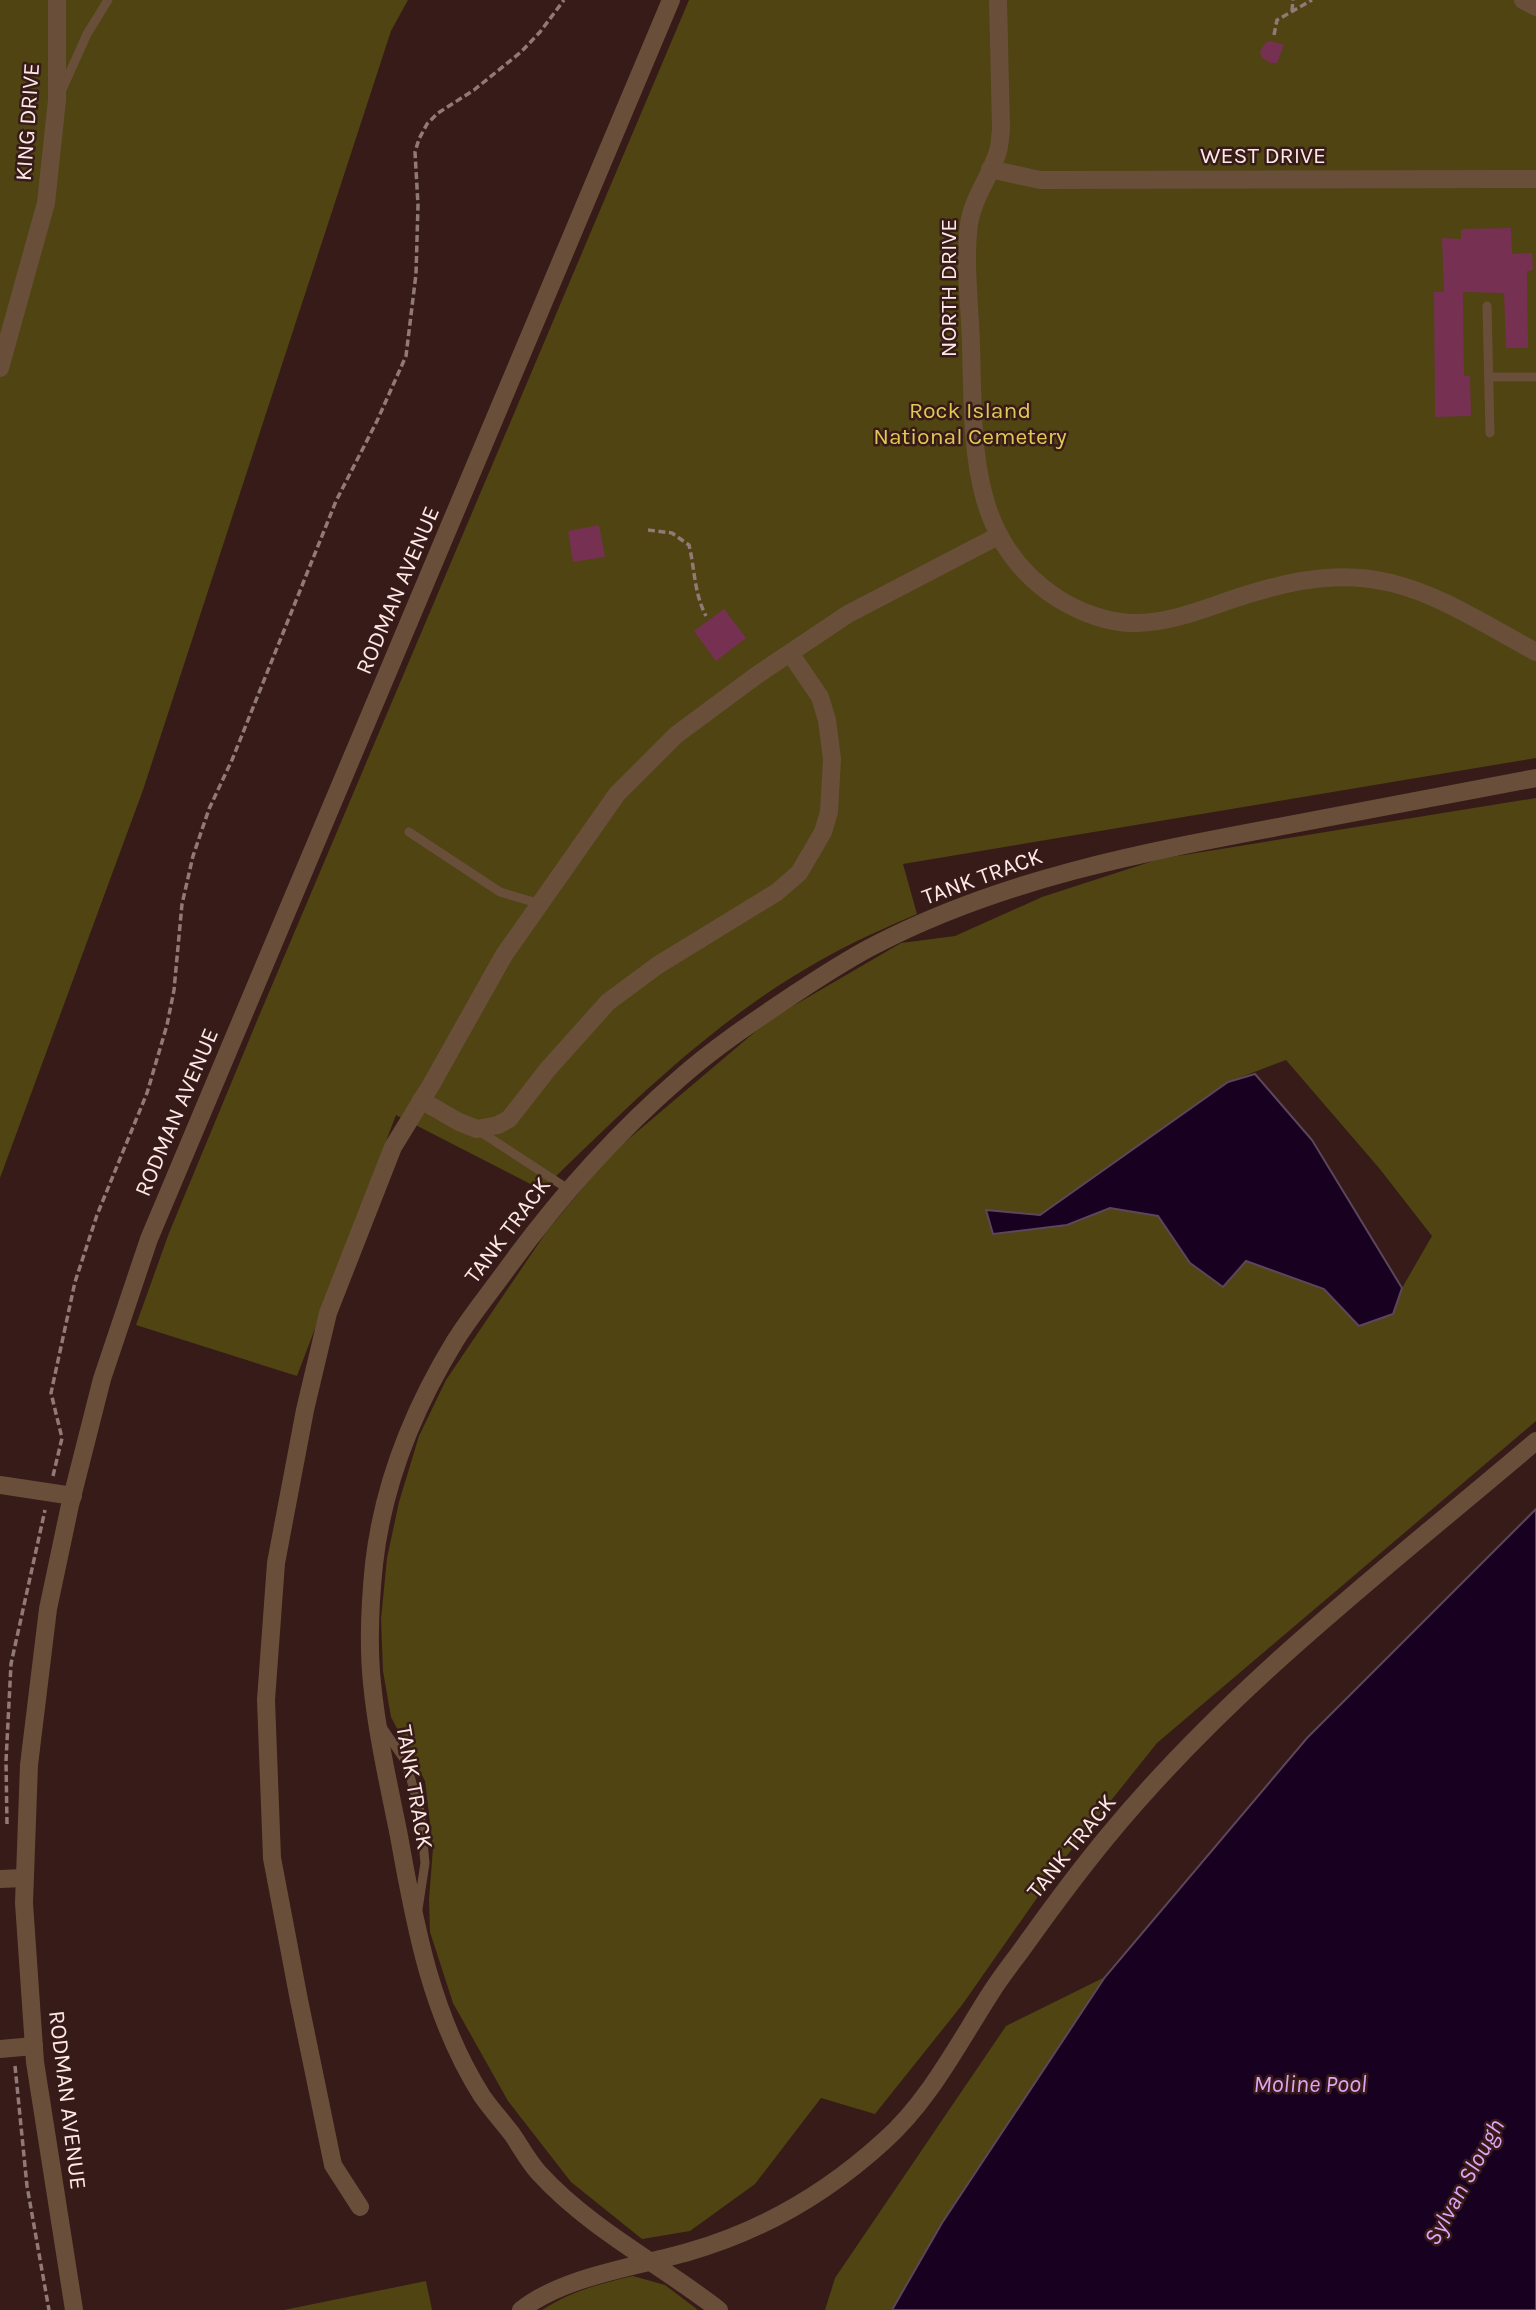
<svg xmlns="http://www.w3.org/2000/svg" width="1536" height="2310" viewBox="0 0 1536 2310" font-family="Karla,sans-serif">
	<rect width="100%" height="100%" fill="#361b18"/>
	<g fill="#4f4412" fill-rule="evenodd">
		<path d="M0 0H408L391 31 143 790 0 1178Z"/>
		<path d="M689 0H1536V758L903 864 917 914C885 928 852 942 821 960 715 1019 628 1106 542 1190L396 1115 297 1376 136 1325 169 1233 259 1016Z"/>
		<path d="M1536 798V1421L1157 1743 1065 1858 962 2005 875 2114 821 2098 755 2184 690 2231 642 2239 571 2182 508 2101 453 2003 430 1932 429 1899 433 1848 425 1781 391 1717 383 1671 381 1619 387 1558 399 1502 419 1436 446 1380 547 1231 612 1153 769 1020 901 943 955 936 1042 897 1159 859ZM1286 1060 1379 1168 1432 1236 1402 1288 1393 1314 1360 1326 1324 1289 1246 1260 1223 1287 1190 1263 1158 1216 1110 1208 1067 1225 987 1210 1040 1215 1228 1082Z"/>
		<path d="M1105 1977 942 2223 892 2310H825L835 2278 1006 2026Z"/>
		<path d="M633 2276 665 2285 698 2310H542C572 2291 598 2284 633 2276Z"/>
		<path d="M426 2281 432 2310H284Z"/>
	</g>
	<g fill="#180021" stroke="#5d465c" stroke-width="2">
		<path d="M1255 1074 1312 1140 1402 1288 1393 1314 1359 1326 1324 1289 1246 1261 1223 1287 1190 1263 1158 1216 1110 1208 1067 1225 993 1234 986 1210 1040 1215 1228 1082Z"/>
		<path d="M1536 1509V2310H892L942 2223 1105 1977 1307 1738Z"/>
	</g>
	<g fill="#763152">
		<path d="M1270 41 1284 45 1277 63H1271L1262 58 1260 52 1265 43Z"/>
		<path d="M1511 228 1512 254 1532 253 1533 270 1527 271 1528 348H1506L1504 293 1463 292 1464 376H1470L1471 416 1435 417 1434 292H1444L1442 238 1461 239V229Z"/>
		<path d="M599 525 605 557 573 562 568 531Z"/>
		<path d="M724 609 746 638 716 661 694 631Z"/>
	</g>
	<g fill="none" stroke-linecap="round" stroke-linejoin="round">
		<g stroke="#917976" stroke-width="3.5" stroke-dasharray="7 3.5" stroke-linecap="butt">
			<path d="M1292 11 1293 0"/>
			<path d="M1274 35 1277 20 1312 0"/>
			<path d="M648 530 672 533 689 545C695 570 694 593 706 616"/>
			<path d="M53 1476 62 1438 51 1393 75 1282 97 1215 147 1093 167 1025 174 990 182 904 193 856 209 809 232 760 336 501 377 421 406 356 416 274 418 205 415 152 419 139 427 124 438 113 474 90 521 52 540 32 564 0"/>
			<path d="M7 1824 6 1761 11 1664 45 1510"/>
			<path d="M15 2066 27 2186 49 2310"/>
		</g>
		<g stroke="#694f3a" stroke-width="9">
			<path d="M61 92 87 34 108 0"/>
			<path d="M1487 306 1490 433"/>
			<path d="M1489 377H1536"/>
			<path d="M409 832 500 892 540 904"/>
			<path d="M479 1131 568 1189"/>
			<path d="M382 1727 406 1762 420 1811 425 1863 418 1909"/>
		</g>
		<g stroke="#694f3a" stroke-width="18">
			<path d="M998 0 1001 130C1000 136 1000 144 998 151 991 176 973 197 969 224 964 263 970 306 971 346 974 440 967 540 1057 598 1079 612 1110 624 1137 623 1180 622 1218 602 1259 591 1382 555 1432 595 1536 652"/>
			<path d="M1523 0 1536 7"/>
			<path d="M990 169 1040 180 1536 179"/>
			<path d="M0 368 46 203 57 100V0"/>
			<path d="M421 1100 459 1122 477 1129 498 1125 509 1119 548 1069 608 1002 658 965 777 892 799 873 823 832 829 812 832 759 827 720 820 697 790 653"/>
			<path d="M0 1485 73 1496"/>
			<path d="M0 1879 24 1878"/>
			<path d="M0 2049 34 2046"/>
			<path d="M360 2207 333 2165 299 2000 272 1858 266 1700 276 1563 305 1410 328 1313 393 1147 431 1085 504 955 617 794 676 735 757 675 848 614 998 536"/>
			<path d="M74 2310 35 2062 24 1903 29 1765 48 1609 70 1505 102 1379 149 1239 671 0"/>
			<path d="M521 2310C564 2276 636 2267 688 2252 762 2231 827 2193 884 2141 930 2100 959 2042 992 1991 1003 1974 1016 1958 1028 1941 1053 1906 1079 1871 1107 1837 1231 1686 1388 1567 1536 1441"/>
			<path d="M719 2310C660 2264 590 2229 539 2173 528 2161 521 2147 512 2134 502 2121 491 2109 482 2096 432 2017 415 1927 399 1836 389 1786 377 1734 372 1683 368 1644 370 1603 374 1564 383 1485 414 1408 455 1341 470 1317 488 1295 504 1273 556 1201 613 1136 680 1078 716 1046 756 1020 796 993 822 976 849 958 877 944 1003 879 1140 853 1278 827 1364 811 1450 795 1536 778"/>
		</g>
	</g>
	<g text-anchor="middle" stroke-width="5" stroke-linejoin="round" paint-order="stroke">
		<g font-size="23" fill="#fde9e7" stroke="#361b18">
			<text transform="translate(27 122) rotate(-86)" y="8">KING DRIVE</text>
			<text x="1263" y="163">WEST DRIVE</text>
			<text transform="translate(948 288) rotate(-90)" y="8">NORTH DRIVE</text>
			<text transform="translate(397 590) rotate(-67)" y="8">RODMAN AVENUE</text>
			<text transform="translate(982 876) rotate(-20)" y="8">TANK TRACK</text>
			<text transform="translate(176 1112) rotate(-67)" y="8">RODMAN AVENUE</text>
			<text transform="translate(507 1230) rotate(-53)" y="8">TANK TRACK</text>
			<text transform="translate(415 1787) rotate(80)" y="8">TANK TRACK</text>
			<text transform="translate(1071 1846) rotate(-51)" y="8">TANK TRACK</text>
			<text transform="translate(68 2100) rotate(83)" y="8">RODMAN AVENUE</text>
		</g>
		<g font-size="23" fill="#e2c755" stroke="#361b18">
			<text x="970" y="418">Rock Island<tspan x="970" dy="26">National Cemetery</tspan></text>
		</g>
		<g font-size="24" font-style="italic" fill="#e2a2f7" stroke="#361b18">
			<text x="1310" y="2092">Moline Pool</text>
			<text transform="translate(1464 2182) rotate(-61)" y="8">Sylvan Slough</text>
		</g>
	</g>
</svg>
